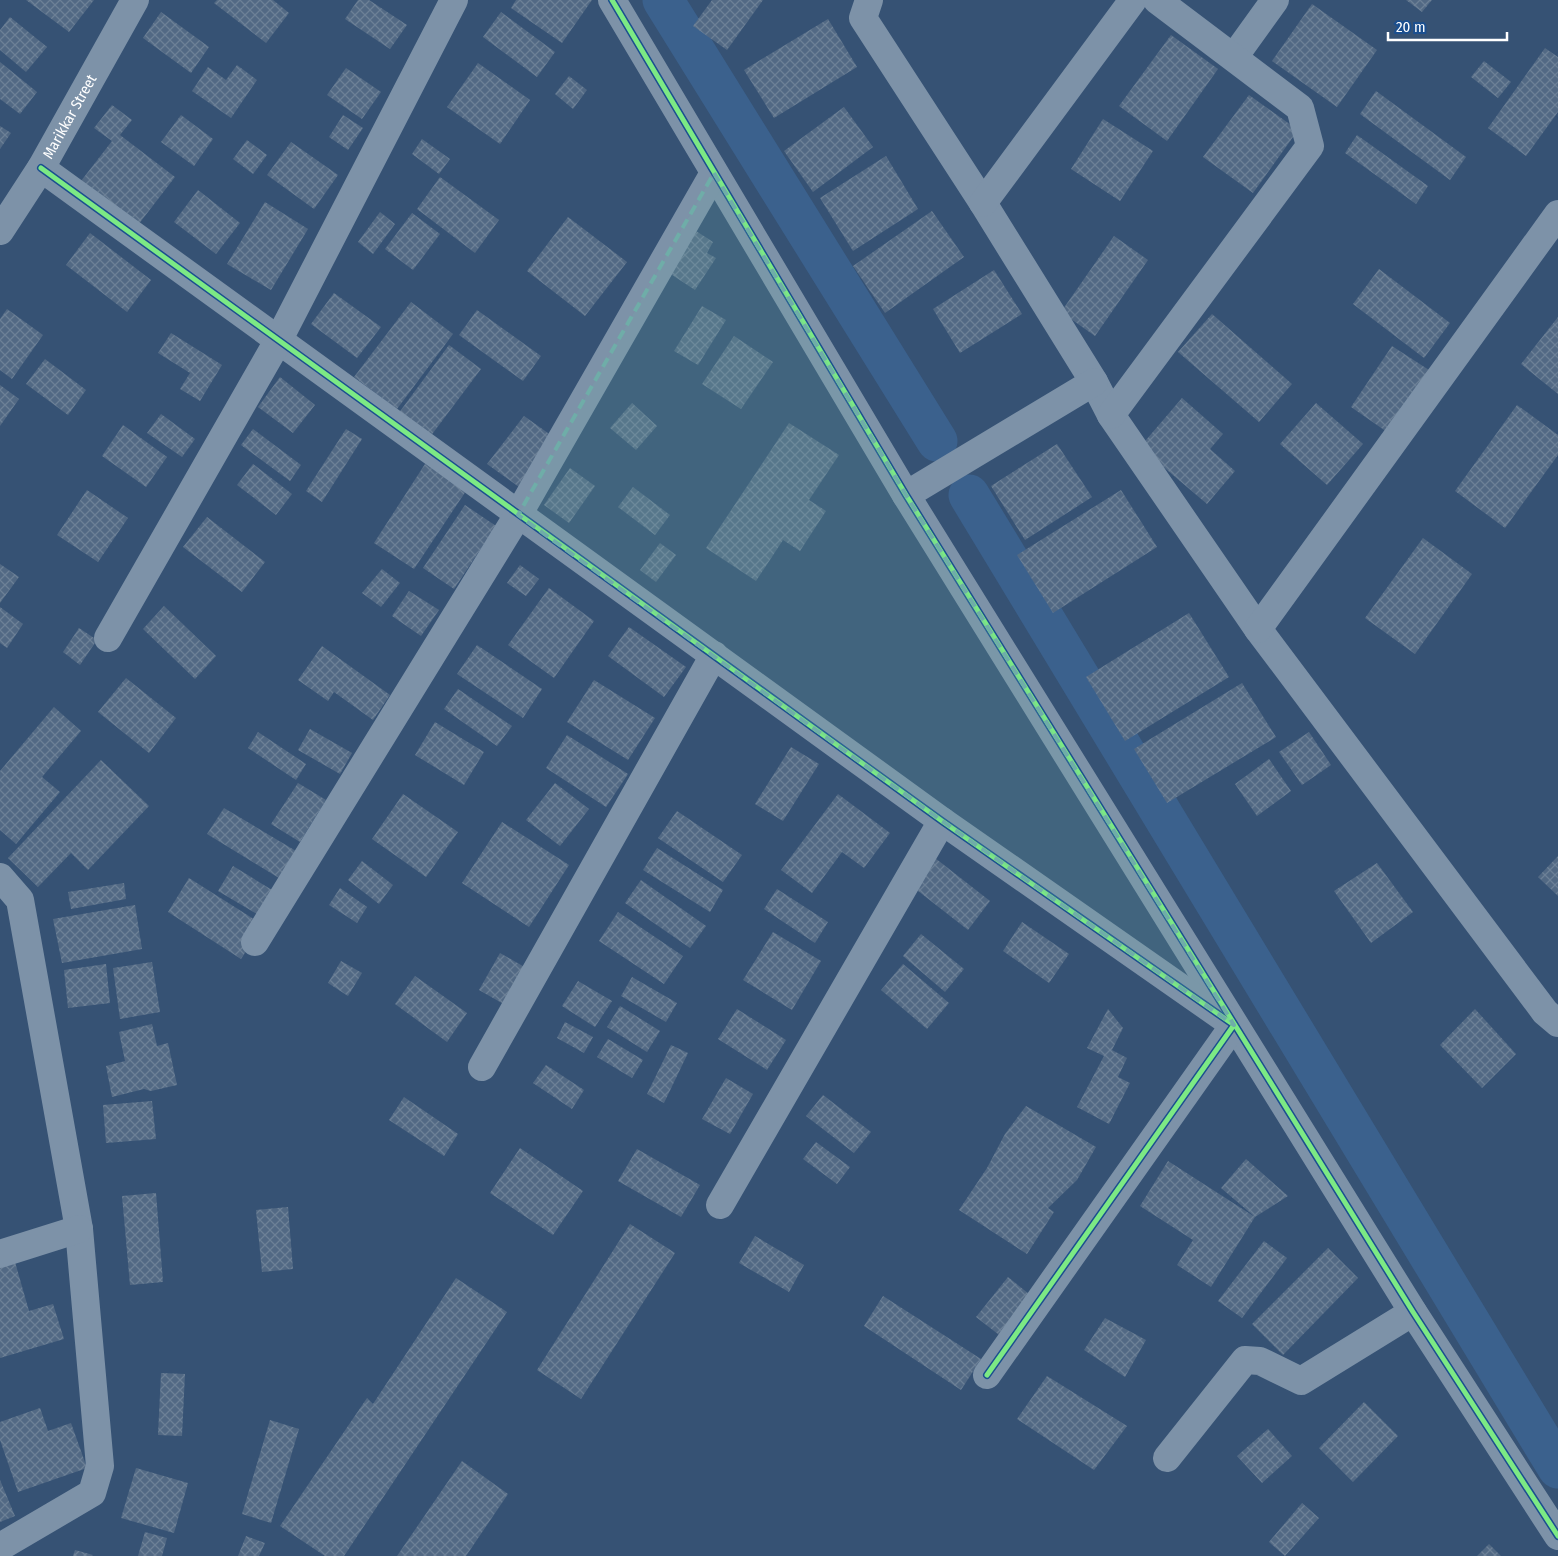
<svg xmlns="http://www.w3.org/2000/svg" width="1558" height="1556" viewBox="0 0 1558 1556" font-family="'Fira Sans Condensed',sans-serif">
	<defs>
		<pattern id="building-cross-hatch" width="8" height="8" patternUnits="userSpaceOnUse" patternTransform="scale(1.25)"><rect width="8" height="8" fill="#526984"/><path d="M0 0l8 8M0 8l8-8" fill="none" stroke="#6c8096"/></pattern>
	</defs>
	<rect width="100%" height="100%" fill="#365274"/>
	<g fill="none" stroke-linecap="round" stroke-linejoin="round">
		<g stroke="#3b618d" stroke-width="41">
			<path d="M663 0 937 441"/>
			<path d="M969 495 1558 1468"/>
		</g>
	</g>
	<g fill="url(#building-cross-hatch)">
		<path d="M26 0H94L69 32Z"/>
		<path d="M217 0H273L289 13 266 43 214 3Z"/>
		<path d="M358 0H369L407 25 390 49 345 19Z"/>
		<path d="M516 0H592L562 43 511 8Z"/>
		<path d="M712 0H763L727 50 693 26Z"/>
		<path d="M1406 0H1432L1422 12Z"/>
		<path d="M1312 4 1377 50 1337 107 1272 61Z"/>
		<path d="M161 12 209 47 191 73 143 38Z"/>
		<path d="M501 12 555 52 537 77 483 37Z"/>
		<path d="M10 17 47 47 26 72 0 50V30Z"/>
		<path d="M828 19 857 67 774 118 744 70Z"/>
		<path d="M1171 35 1218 69 1167 141 1119 106Z"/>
		<path d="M1545 48 1558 57V112L1526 156 1488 128Z"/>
		<path d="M1484 61 1511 82 1498 98 1471 77Z"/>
		<path d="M0 62 37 92 20 114 0 99Z"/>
		<path d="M478 63 530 100 500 144 447 107Z"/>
		<path d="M237 65 257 80 231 118 192 91 208 67 226 80Z"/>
		<path d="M346 68 381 92 362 119 327 95Z"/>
		<path d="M569 76 587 90 573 109 555 94Z"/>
		<path d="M1376 91 1466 157 1450 180 1360 114Z"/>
		<path d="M1249 95 1298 130 1253 193 1203 157Z"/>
		<path d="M112 105 132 120 120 135 175 177 138 225 81 181 112 141 94 128Z"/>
		<path d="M844 107 873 147 813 192 784 151Z"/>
		<path d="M181 115 213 139 194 166 161 142Z"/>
		<path d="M343 115 363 128 348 150 329 137Z"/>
		<path d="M1103 119 1153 151 1120 201 1071 169Z"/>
		<path d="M0 126 11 133 0 149Z"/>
		<path d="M1357 135 1428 186 1416 204 1345 153Z"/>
		<path d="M422 139 450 159 439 174 412 154Z"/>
		<path d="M247 140 267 155 253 174 233 159Z"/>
		<path d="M291 142 338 175 314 209 267 175Z"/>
		<path d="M886 156 918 209 853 251 820 198Z"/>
		<path d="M440 177 499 220 475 253 417 209Z"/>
		<path d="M198 190 240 223 216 254 174 222Z"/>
		<path d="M265 202 308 229 271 290 227 264Z"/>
		<path d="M932 211 964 257 885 313 853 266Z"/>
		<path d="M380 212 395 224 373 254 358 242Z"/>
		<path d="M412 213 440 234 413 270 385 249Z"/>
		<path d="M568 217 627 262 585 316 527 271Z"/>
		<path d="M693 229 713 242 707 253 716 258 695 290 666 271Z"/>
		<path d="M90 233 151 280 127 312 66 265Z"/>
		<path d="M1114 236 1148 260 1095 336 1061 312Z"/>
		<path d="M1379 269 1450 323 1424 358 1353 304Z"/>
		<path d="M994 270 1022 314 960 353 933 309Z"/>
		<path d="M334 293 381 327 357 358 311 324Z"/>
		<path d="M411 302 453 334 397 409 354 377Z"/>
		<path d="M702 306 726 320 698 365 674 351Z"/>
		<path d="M7 309 43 335 12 379 0 370V319Z"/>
		<path d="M477 310 541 356 523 381 459 335Z"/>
		<path d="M1212 314 1292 384 1259 422 1178 352Z"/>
		<path d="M1558 317V394L1521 364Z"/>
		<path d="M171 333 222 365 200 401 180 389 190 373 158 353Z"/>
		<path d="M734 336 773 362 741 409 702 384Z"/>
		<path d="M449 345 481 369 430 437 398 414Z"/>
		<path d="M1392 346 1429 370 1387 432 1351 407Z"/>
		<path d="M45 359 86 390 68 415 26 384Z"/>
		<path d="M280 377 315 405 293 433 258 407Z"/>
		<path d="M0 385 19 399 0 426Z"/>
		<path d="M1182 398 1223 434 1210 449 1235 471 1207 504 1140 447Z"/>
		<path d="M632 403 657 426 636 450 610 428Z"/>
		<path d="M1316 403 1363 444 1327 485 1280 444Z"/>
		<path d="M1517 405 1558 435V455L1505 528 1455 491Z"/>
		<path d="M161 414 195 439 182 457 147 433Z"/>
		<path d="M524 416 555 438 519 487 487 464Z"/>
		<path d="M789 423 839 455 809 500 826 511 800 551 783 540 756 581 706 548Z"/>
		<path d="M123 425 167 457 146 487 102 456Z"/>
		<path d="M253 429 301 465 290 481 241 445Z"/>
		<path d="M346 429 362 439 322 502 306 491Z"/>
		<path d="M1057 444 1092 497 1025 540 991 486Z"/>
		<path d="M253 464 292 494 276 515 237 485Z"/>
		<path d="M425 464 466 491 414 569 374 543Z"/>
		<path d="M570 468 595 486 569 523 544 505Z"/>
		<path d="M633 487 670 515 655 535 618 507Z"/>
		<path d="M87 490 128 518 98 562 57 535Z"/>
		<path d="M1121 490 1157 547 1053 613 1017 555Z"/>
		<path d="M465 505 496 526 454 589 423 568Z"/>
		<path d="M207 517 265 562 242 592 183 547Z"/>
		<path d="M1423 538 1472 574 1415 654 1365 618Z"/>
		<path d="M660 543 676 555 656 582 640 570Z"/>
		<path d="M0 564 19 577 0 603Z"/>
		<path d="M520 565 539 579 526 596 507 583Z"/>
		<path d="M382 569 400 583 381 607 362 593Z"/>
		<path d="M549 588 594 621 554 678 508 645Z"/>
		<path d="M409 591 439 610 421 636 392 616Z"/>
		<path d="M164 606 216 656 195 679 143 629Z"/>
		<path d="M0 607 23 624 7 648 0 643Z"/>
		<path d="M1189 613 1229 677 1125 741 1086 677Z"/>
		<path d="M629 627 686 667 664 697 608 656Z"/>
		<path d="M79 628 97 640 80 665 63 652Z"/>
		<path d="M477 645 542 689 523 718 457 674Z"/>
		<path d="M322 646 390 695 373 720 334 692 328 701 298 680Z"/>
		<path d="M126 678 176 718 149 753 98 712Z"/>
		<path d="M594 680 655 718 628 760 567 722Z"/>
		<path d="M1242 683 1276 737 1167 803 1134 749Z"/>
		<path d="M458 689 512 726 497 746 444 709Z"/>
		<path d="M54 707 81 731 42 777 60 792 16 844 0 830V771Z"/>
		<path d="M435 722 484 752 464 785 415 755Z"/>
		<path d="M310 729 352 753 340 774 298 750Z"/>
		<path d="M258 732 306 764 296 780 248 748Z"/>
		<path d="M1309 732 1331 765 1302 785 1279 752Z"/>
		<path d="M567 735 628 774 606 807 546 768Z"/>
		<path d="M791 747 819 764 783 821 755 804Z"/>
		<path d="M1269 759 1291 791 1257 816 1235 784Z"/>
		<path d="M101 760 149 806 88 870 71 853 38 887 8 858Z"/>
		<path d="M298 783 326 800 300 842 271 824Z"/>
		<path d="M555 783 589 809 560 846 526 820Z"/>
		<path d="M403 794 458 832 426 877 372 839Z"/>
		<path d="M838 794 890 833 864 868 842 852 812 893 781 870Z"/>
		<path d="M224 808 296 851 279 878 207 834Z"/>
		<path d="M677 811 742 855 723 882 658 838Z"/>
		<path d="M502 822 569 865 529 927 462 883Z"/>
		<path d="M657 848 723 890 710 912 643 870Z"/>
		<path d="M1558 856V896L1538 877Z"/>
		<path d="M935 858 990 901 968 930 913 887Z"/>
		<path d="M362 861 393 885 379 904 348 880Z"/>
		<path d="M1377 863 1413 912 1371 943 1334 891Z"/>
		<path d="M233 866 277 893 262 917 218 891Z"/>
		<path d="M189 878 263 925 241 959 168 912Z"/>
		<path d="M641 880 706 926 690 948 625 903Z"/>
		<path d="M124 883 126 899 71 909 68 892Z"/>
		<path d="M340 888 367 907 357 923 329 905Z"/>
		<path d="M777 889 828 922 815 943 764 909Z"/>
		<path d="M135 905 142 949 62 963 53 919Z"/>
		<path d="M618 912 683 956 664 984 599 941Z"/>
		<path d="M1022 922 1069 954 1049 983 1003 951Z"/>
		<path d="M773 932 821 961 792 1010 743 980Z"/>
		<path d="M921 934 964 969 945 992 903 956Z"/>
		<path d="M500 953 528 969 507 1006 479 990Z"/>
		<path d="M341 961 362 973 348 996 328 983Z"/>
		<path d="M152 962 160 1012 120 1019 113 968Z"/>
		<path d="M106 964 110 1003 68 1008 64 970Z"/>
		<path d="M903 964 949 1003 927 1029 881 990Z"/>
		<path d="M415 976 467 1013 447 1042 395 1004Z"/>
		<path d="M632 977 677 1003 666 1022 621 996Z"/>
		<path d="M578 981 612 1001 595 1027 562 1006Z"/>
		<path d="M620 1006 660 1031 647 1052 607 1027Z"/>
		<path d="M737 1009 786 1040 767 1070 718 1039Z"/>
		<path d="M1108 1009 1123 1028 1112 1050 1127 1058 1118 1077 1130 1083 1109 1124 1077 1107 1104 1056 1087 1048Z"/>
		<path d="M1475 1009 1516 1054 1482 1088 1440 1045Z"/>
		<path d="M565 1022 593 1037 584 1053 557 1038Z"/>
		<path d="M152 1024 157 1046 168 1043 177 1085 151 1091 144 1089 112 1097 106 1066 125 1061 119 1032Z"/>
		<path d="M608 1039 643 1060 632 1078 597 1057Z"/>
		<path d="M671 1045 688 1053 664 1103 647 1094Z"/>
		<path d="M546 1065 584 1090 572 1109 533 1083Z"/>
		<path d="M726 1078 753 1094 730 1134 702 1119Z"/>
		<path d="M823 1095 871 1132 854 1153 806 1116Z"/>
		<path d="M404 1097 458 1134 444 1156 389 1120Z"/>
		<path d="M152 1101 156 1139 106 1143 103 1105Z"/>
		<path d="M1026 1106 1096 1147 1077 1180 1048 1208 1054 1212 1027 1254 959 1210 987 1168 1005 1134Z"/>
		<path d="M816 1142 850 1167 837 1184 803 1159Z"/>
		<path d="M520 1148 583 1191 553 1235 490 1193Z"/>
		<path d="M637 1149 700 1185 681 1217 618 1181Z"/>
		<path d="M1246 1159 1288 1196 1255 1217 1211 1287 1177 1265 1193 1240 1140 1206 1168 1161 1255 1217 1221 1188Z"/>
		<path d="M156 1193 163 1282 130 1285 122 1196Z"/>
		<path d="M288 1207 293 1269 262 1272 256 1210Z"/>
		<path d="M630 1224 675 1253 581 1399 537 1370Z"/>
		<path d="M755 1236 804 1265 789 1292 739 1263Z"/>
		<path d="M1264 1241 1287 1258 1242 1318 1218 1301Z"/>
		<path d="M1328 1248 1358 1278 1283 1355 1252 1324Z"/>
		<path d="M15 1262 29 1311 53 1304 64 1339 0 1358V1267Z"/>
		<path d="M1008 1277 1034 1298 1003 1338 976 1317Z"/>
		<path d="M456 1278 507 1312 344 1556H325L280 1526 367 1398 373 1404Z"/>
		<path d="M883 1296 981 1359 961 1390 864 1326Z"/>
		<path d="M1105 1318 1146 1340 1125 1377 1084 1350Z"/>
		<path d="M161 1373 185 1374 182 1436 158 1435Z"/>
		<path d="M1047 1376 1127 1426 1094 1470 1017 1419Z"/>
		<path d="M1364 1402 1398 1436 1353 1482 1319 1448Z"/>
		<path d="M40 1408 48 1431 71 1423 87 1468 18 1492 0 1440V1422Z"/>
		<path d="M270 1420 299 1429 271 1523 242 1514Z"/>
		<path d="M1268 1429 1292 1456 1262 1483 1237 1456Z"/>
		<path d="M462 1461 508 1494 466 1556H397Z"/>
		<path d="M136 1468 188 1483 174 1533 121 1518Z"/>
		<path d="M0 1480 15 1516 0 1522Z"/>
		<path d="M1302 1503 1319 1518 1285 1556 1269 1542Z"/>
		<path d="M145 1532 167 1538 162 1556H138Z"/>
		<path d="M246 1536 265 1543 259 1556H238Z"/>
		<path d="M1489 1544 1501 1556H1477Z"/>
		<path d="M75 1550 93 1555 92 1556H73Z"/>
	</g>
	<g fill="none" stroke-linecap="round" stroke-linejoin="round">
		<g stroke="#7d92a8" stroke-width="28">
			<path d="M612 0 906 495 1413 1312 1558 1536"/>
			<path d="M869 0 863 18 983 203 1094 382 1111 415 1258 629 1545 1012 1558 1023"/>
			<path d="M1234 57 1275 0"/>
			<path d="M41 168 942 821 1234 1025 987 1375"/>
			<path d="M983 203 1133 0"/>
			<path id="s1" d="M0 231 41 168 135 0"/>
			<path d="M1111 415 1310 146 1300 108 1157 0"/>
			<path d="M906 495 1094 382"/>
			<path d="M1258 629 1558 214"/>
			<path d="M108 638 278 341 454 0"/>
			<path d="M0 877 20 900 79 1229 100 1466 92 1493 0 1547"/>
			<path d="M255 942 518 515 714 173"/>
			<path d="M482 1067 714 655"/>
			<path d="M720 1205 942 821"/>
			<path d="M0 1254 79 1229"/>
			<path d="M1167 1458 1245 1360 1260 1361 1301 1381 1413 1312"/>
		</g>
		<defs>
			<g id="cycleway">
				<path d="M612 0 906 495 1413 1312 1558 1536"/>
				<path d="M41 168 942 821 1234 1025 987 1375"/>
			</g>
		</defs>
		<use href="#cycleway" stroke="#1b4f8f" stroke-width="8"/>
		<use href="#cycleway" stroke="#7ce984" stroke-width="5"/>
	</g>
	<path fill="#6fada8" fill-opacity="0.2" stroke="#6fada8" stroke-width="4" stroke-dasharray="10 6" stroke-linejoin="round" d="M714 173 906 495 1234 1025 942 821 518 515Z"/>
	<g text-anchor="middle" stroke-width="4" stroke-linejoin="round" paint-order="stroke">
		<g font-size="15" fill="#fff" stroke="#1b4f8f">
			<text dy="5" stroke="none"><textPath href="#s1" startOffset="134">Marikkar Street</textPath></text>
		</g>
	</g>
	<path d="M1388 32v8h119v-8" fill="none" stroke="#ffffff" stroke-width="2.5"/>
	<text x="1396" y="32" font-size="15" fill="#ffffff" stroke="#1b4f8f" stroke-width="4" paint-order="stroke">20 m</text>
</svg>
